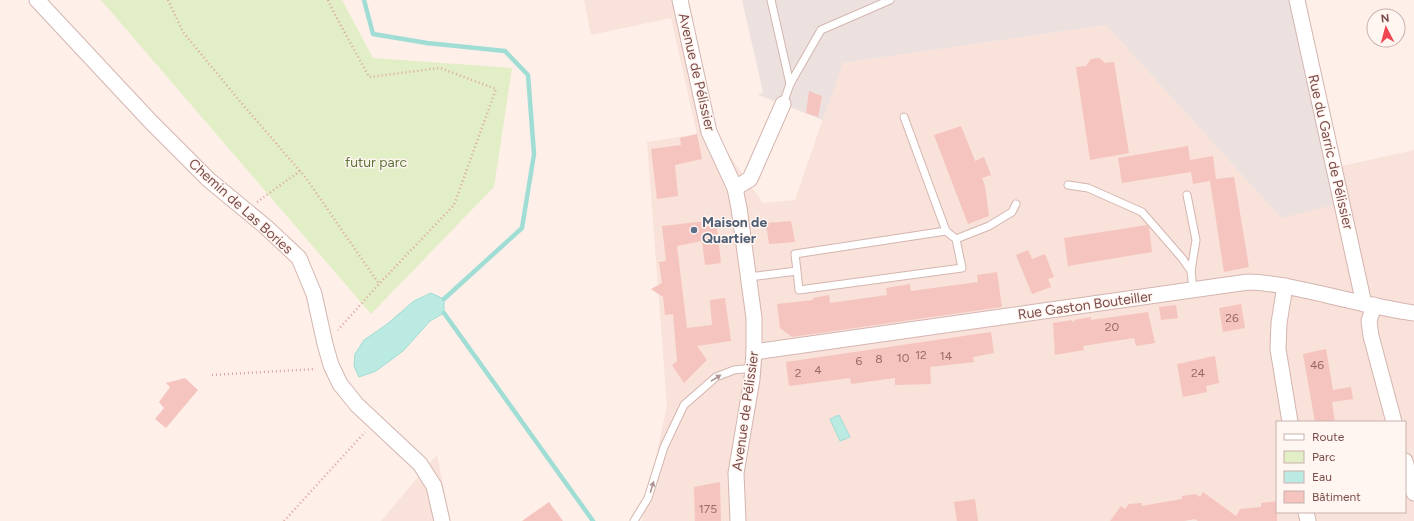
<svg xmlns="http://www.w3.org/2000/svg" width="1414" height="521" viewBox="0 0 1414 521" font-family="Figtree,sans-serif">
	<rect width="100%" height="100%" fill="#feefe9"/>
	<g fill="#f8e2d9" fill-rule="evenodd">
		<path d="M584 0H686L717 138 763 203 795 200 842 63 1106 25 1281 218 1329 169 1414 150V521H642L667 406 647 142 697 134 671 18 591 35ZM1277 422H1405V512H1277Z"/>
		<path d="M437 455 450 521H381Z"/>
	</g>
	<path fill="#ede1df" d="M742 0H1290L1337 204 1281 218 1106 25 843 63 823 120 758 95 763 92Z"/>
	<path fill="#e2eec5" d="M101 0H342L373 58 512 68 494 187 371 314Z"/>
	<g fill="#bbeae3" stroke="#a0ddd4">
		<path d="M431 293 444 299V313L430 321 403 351 376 371 359 377 354 366 355 354 364 340 386 325 414 301Z"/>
		<path d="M839 415 850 437 840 441 830 419Z"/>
	</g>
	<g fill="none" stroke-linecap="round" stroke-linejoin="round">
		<g stroke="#a0ddd4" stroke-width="4.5">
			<path d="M364 0 373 34 427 43 505 51 528 75 534 154 522 228 444 299"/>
			<path d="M444 313 593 521"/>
		</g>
	</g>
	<g fill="#f6c4be">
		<path d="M1099 58 1105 63 1114 62 1129 153 1090 160 1076 67 1086 66 1091 59Z"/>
		<path d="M809 91 822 96 818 117 806 113Z"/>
		<path d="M961 126 975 161 984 157 991 175 982 178 985 186 989 216 968 224 934 135Z"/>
		<path d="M697 134 702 159 675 165 678 196 657 199 651 149 681 145 680 138Z"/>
		<path d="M1188 146 1190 160 1213 156 1216 179 1234 177 1249 267 1224 272 1210 181 1193 184 1191 172 1122 183 1118 158Z"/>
		<path d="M716 220 721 263 705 265 702 241 677 246 687 328 712 325 710 300 725 298 731 341 697 346 707 360 684 383 672 365 677 361 673 314 665 315 663 297 651 289 662 283 659 262 666 261 662 226Z"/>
		<path d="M791 221 795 242 769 244 766 223Z"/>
		<path d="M1147 225 1149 227 1152 252 1068 266 1064 238Z"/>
		<path d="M1028 250 1032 259 1045 254 1054 277 1048 279 1051 287 1032 294 1016 255Z"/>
		<path d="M997 272 1002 307 792 337 780 328 777 304 813 300V298L829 295 830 303 887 295 886 288 910 284 911 291 978 282 977 275Z"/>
		<path d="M1241 304 1245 328 1223 332 1219 308Z"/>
		<path d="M1176 305 1178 318 1161 320 1159 307Z"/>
		<path d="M1148 312 1155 343 1136 346 1134 338 1083 346 1084 350 1055 355 1053 323 1072 320 1073 322H1075L1074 320 1091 317V320Z"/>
		<path d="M991 332 994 353 973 357 974 362 930 367 931 384 895 385V378L851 384 850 378 789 386 786 362Z"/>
		<path d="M1326 349 1333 390 1351 387 1353 399 1332 402 1335 422H1315L1303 354Z"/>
		<path d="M1215 356 1219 383 1206 386 1207 392 1183 397 1177 364Z"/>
		<path d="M185 378 198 390 166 428 155 419 164 408 159 402 170 387 166 383Z"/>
		<path d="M720 482 721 521H695L694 487Z"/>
		<path d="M1203 492 1236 516 1240 509 1261 507V503L1277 501V521H1198L1195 519 1184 521H1110L1121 506 1125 509 1129 504 1142 503V506L1182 499V496L1196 494 1200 497Z"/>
		<path d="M975 499 978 521H957L954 502Z"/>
		<path d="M549 502 563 521H522Z"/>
	</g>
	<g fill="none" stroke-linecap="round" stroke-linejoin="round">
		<defs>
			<g id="lane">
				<path d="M771 0 790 84"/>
				<path d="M783 104 790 84 821 30 890 0"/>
				<path d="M904 117 946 231"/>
				<path d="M1068 185 1088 188 1142 212 1182 258 1191 271 1193 289"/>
				<path d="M1187 195 1196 240 1191 271"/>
				<path d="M956 239 989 226 1012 212 1016 204"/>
				<path d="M749 277 797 271 799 290 962 268 956 239 946 231 795 254 797 271"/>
				<path d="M634 521 648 498 664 447 684 405 716 377 734 370 753 368"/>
			</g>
			<g id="street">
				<path d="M37 0 151 122 209 180 266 227 299 258 314 294 325 344 331 365 340 384 357 405 420 464 434 486 442 521"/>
				<path d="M680 0 709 132 735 188 739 208 754 318V352L752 379 736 473 738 521"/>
				<path d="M1297 0 1364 304"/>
				<path d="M735 188 750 179 783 104"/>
				<path d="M1285 286 1279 323 1278 349 1290 422"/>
				<path d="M1374 305 1369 321 1371 336 1394 422"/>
				<path d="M754 352 1248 282C1269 282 1289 287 1309 291 1344 299 1379 308 1414 313"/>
				<path d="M1405 461 1414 493"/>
				<path d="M1306 512 1308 521"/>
			</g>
		</defs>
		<use href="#lane" stroke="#d4b5b0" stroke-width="9"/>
		<use href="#street" stroke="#d4b5b0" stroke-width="17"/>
		<g stroke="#dca6a0" stroke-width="2.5" stroke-dasharray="1 3" stroke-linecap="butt">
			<path d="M168 0 183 32 238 99 306 178 379 284"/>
			<path d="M328 0 332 9 369 77 440 68 496 89 454 205 379 284 338 330"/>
			<path d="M257 202 300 171"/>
			<path d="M212 375 316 369"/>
			<path d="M284 521 365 432"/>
		</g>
		<use href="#lane" stroke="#fff" stroke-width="7"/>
		<use href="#street" stroke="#fff" stroke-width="15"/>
	</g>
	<defs><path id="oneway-solid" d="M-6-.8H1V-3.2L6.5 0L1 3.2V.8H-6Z"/></defs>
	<g fill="#b09492">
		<use href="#oneway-solid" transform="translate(716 378) rotate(-32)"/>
		<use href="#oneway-solid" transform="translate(652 487) rotate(-73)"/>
	</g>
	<circle fill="#5c6f8a" stroke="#fff5f1" stroke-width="1.5" cx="694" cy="230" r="4"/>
	<g text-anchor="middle" stroke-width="3" stroke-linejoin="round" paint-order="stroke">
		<g font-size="12" fill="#9a6a66">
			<text x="1232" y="322">26</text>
			<text x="1112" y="331">20</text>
			<text x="921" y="359">12</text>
			<text x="946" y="360">14</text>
			<text x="903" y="362">10</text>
			<text x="879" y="363">8</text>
			<text x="859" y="365">6</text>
			<text x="1317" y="369">46</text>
			<text x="818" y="374">4</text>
			<text x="798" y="377">2</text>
			<text x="1198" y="377">24</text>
			<text x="708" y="513">175</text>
		</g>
		<g font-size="14" fill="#7b4c49" stroke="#fff5f1">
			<text transform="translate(697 72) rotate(77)" y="5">Avenue de Pélissier</text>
			<text transform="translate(1331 152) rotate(77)" y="5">Rue du Garric de Pélissier</text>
			<text transform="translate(241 206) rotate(42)" y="5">Chemin de Las Bories</text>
			<text transform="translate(1085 305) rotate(-8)" y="5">Rue Gaston Bouteiller</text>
			<text transform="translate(745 411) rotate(-82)" y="5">Avenue de Pélissier</text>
		</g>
		<g font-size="14" fill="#5e763b" stroke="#fff5f1">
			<text x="376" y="167">futur parc</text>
		</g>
		<g font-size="14" font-weight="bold" fill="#4e5e75" stroke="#fff5f1" text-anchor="start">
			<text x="702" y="227">Maison de<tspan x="702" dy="16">Quartier</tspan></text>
		</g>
	</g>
	<rect x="1276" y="421" width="130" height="92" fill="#fff5f1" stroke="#cab1ae"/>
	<rect x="1284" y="434" width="20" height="6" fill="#ffffff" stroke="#cab1ae"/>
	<text x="1312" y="441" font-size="12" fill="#7b4c49">Route</text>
	<rect x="1284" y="451" width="20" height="12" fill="#e2eec5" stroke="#cab1ae"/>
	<text x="1312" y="461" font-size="12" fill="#7b4c49">Parc</text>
	<rect x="1284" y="471" width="20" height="12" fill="#bbeae3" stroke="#cab1ae"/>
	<text x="1312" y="481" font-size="12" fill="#7b4c49">Eau</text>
	<rect x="1284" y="491" width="20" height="12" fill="#f6c4be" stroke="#cab1ae"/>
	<text x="1312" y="501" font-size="12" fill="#7b4c49">Bâtiment</text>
	<g transform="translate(1386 28) rotate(354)"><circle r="19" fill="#fff5f1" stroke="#cab1ae"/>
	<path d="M0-3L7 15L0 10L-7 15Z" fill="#f04653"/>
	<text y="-6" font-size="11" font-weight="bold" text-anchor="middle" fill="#7b4c49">N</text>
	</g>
</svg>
